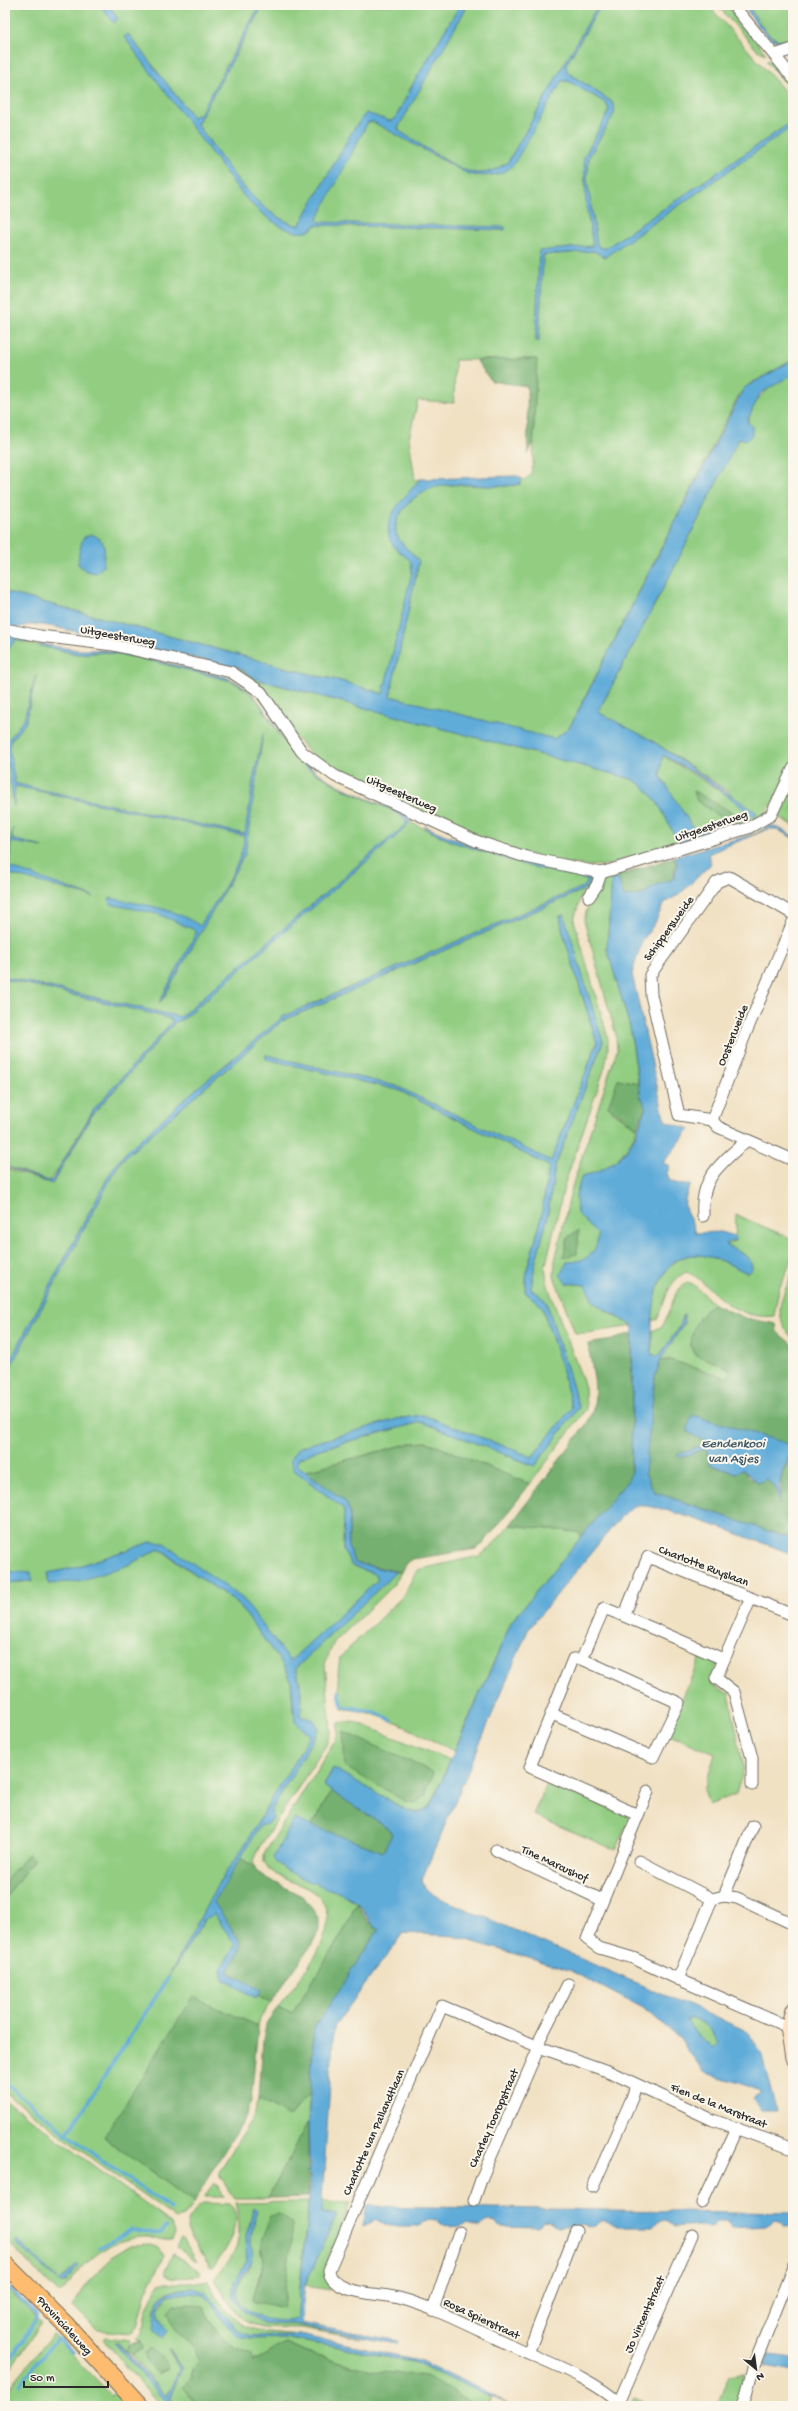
<svg xmlns="http://www.w3.org/2000/svg" width="798" height="2411" viewBox="0 0 798 2411" font-family="'Gochi Hand',sans-serif">
	<rect width="100%" height="100%" fill="#fbf7ec"/>
	<filter id="ink" filterUnits="userSpaceOnUse"><feTurbulence type="fractalNoise" baseFrequency=".025" numOctaves="2"/><feDisplacementMap in="SourceGraphic" scale="8" xChannelSelector="R" yChannelSelector="G"/><feConvolveMatrix kernelMatrix="1 2 1 2 8 2 1 2 1" color-interpolation-filters="sRGB"/></filter>
	<filter id="wash" filterUnits="userSpaceOnUse"><feTurbulence type="fractalNoise" baseFrequency=".012" numOctaves="4" result="noise"/><feDisplacementMap in="SourceGraphic" scale="16" xChannelSelector="R" yChannelSelector="G"/><feGaussianBlur stdDeviation="0.9" result="paint"/><feColorMatrix in="noise" values="0 0 0 0 0 0 0 0 0 0 0 0 0 0 0 0 0 1.4 0 .05"/><feComposite in="paint" operator="in"/></filter>
	<g filter="url(#wash)">
		<rect width="100%" height="100%" fill="#f1e1c3"/>
		<g fill="#92cd82" stroke="#5e7c56" fill-rule="evenodd">
			<path d="M5 5H100L114 22 118 19 109 5H260L200 114 193 117 128 34 242 194C253 207 289 239 308 231 311 230 314 227 316 225L504 230 319 222 317 220 319 213 368 122H373L475 176 506 171 562 81H568L606 103 609 110 607 115 584 157 586 202 593 246 539 251 536 341H539L543 255 594 251 605 257 793 126V360L750 384 740 393 573 721 569 728 554 739 543 737 390 696 419 561C404 544 385 535 403 510 434 468 479 493 520 484L522 479 525 480 531 474 533 463 536 359 455 360 454 403 418 400 409 438 415 480 420 479 403 499 388 524 411 562 412 573 384 694 338 680 317 676 5 592Z"/>
			<path d="M263 5H460L414 82 395 119 390 122 366 113 353 130 299 226C253 214 224 160 197 124Z"/>
			<path d="M468 5H599L508 162C498 169 488 174 476 173 459 172 416 141 399 131L398 127Z"/>
			<path d="M601 5H708L782 88 793 105V121L606 248H601L597 245 587 179 589 157 615 112 612 102 567 72 566 65Z"/>
			<path d="M717 5H727L766 54 757 50Z"/>
			<path d="M747 5H793V40C770 47 759 21 747 5Z"/>
			<path d="M772 59 793 85V94L768 63 767 61Z"/>
			<path d="M793 374V760L775 801 761 818 751 824H714L695 831 660 775 662 755 733 799 751 816 728 791 651 740 598 713 678 560 739 437 746 439C748 402 762 390 793 374Z"/>
			<path d="M15 640 78 654 104 652 136 657 232 681 247 690 258 701 290 750 306 767 344 789 390 809 407 820 404 826 180 1017 5 977V655Z"/>
			<path d="M240 668 256 679 632 779C658 794 665 817 678 843L608 865 587 866 549 860 473 838 319 763 238 674Z"/>
			<path d="M786 790H793V825L780 818 778 813Z"/>
			<path d="M410 822 453 842 525 865 588 880 585 886 284 1016 113 1168 5 1370V1168L52 1184 92 1115 175 1022 183 1019Z"/>
			<path d="M621 871 618 878 612 879 607 949 630 1027 638 1083 618 1079 612 1111 637 1128C627 1156 610 1169 582 1176L576 1195 577 1213 599 1235C597 1255 586 1262 567 1262L566 1283 585 1285 606 1311 633 1326 587 1333H575L554 1276 555 1261 572 1187 617 1050 616 1035 584 920 589 902 606 874Z"/>
			<path d="M595 875 589 892 581 896 574 920 608 1038V1050L605 1067 565 1183 545 1268 548 1286 585 1387 586 1409 530 1484 427 1442 411 1443 305 1471 297 1465 298 1459 320 1449 421 1422 535 1466 579 1407 546 1301 531 1289 535 1264 547 1220 555 1166 603 1042 560 916 563 933 597 1043 551 1161 396 1086 266 1055V1059L398 1090 549 1166 540 1224 527 1269 525 1292 542 1306 560 1362 572 1408 532 1457 423 1415 397 1419 300 1447 294 1470 344 1509 343 1549 352 1566 376 1574 378 1580 290 1661 242 1598 151 1542 73 1568 48 1573V1583L128 1565 159 1549 238 1604 286 1669 291 1681 293 1711 300 1682 296 1668 396 1572H401L395 1583 333 1644 325 1664 331 1731 326 1745 257 1851 253 1861 255 1867 240 1858 238 1948 223 1977 271 2002 260 2018 258 2026 193 1998 104 2137 193 2202 184 2217 176 2219 100 2165 5 2092V1898L34 1859 5 1882V1583L32 1581 5 1571V1377L117 1167 125 1157 282 1021 583 890 588 888 591 877Z"/>
			<path d="M5 979 149 1013 171 1019 172 1022 94 1109 60 1166 49 1181 5 1166Z"/>
			<path d="M736 1215 793 1239V1257L779 1289 774 1316C748 1319 729 1307 711 1290 702 1282 698 1276 686 1272 665 1284 667 1300 657 1320H652C652 1296 663 1258 692 1255 710 1253 731 1265 747 1273L746 1256 726 1245 735 1241Z"/>
			<path d="M793 1272V1339C771 1313 781 1300 793 1272Z"/>
			<path d="M687 1282 693 1284 714 1304 705 1310 690 1345 694 1354 727 1367 731 1372 728 1378 670 1360 660 1361 684 1323V1315L680 1326 659 1356 652 1355V1331L663 1326 677 1291Z"/>
			<path d="M510 1525 577 1532 582 1536 512 1621 454 1751C419 1735 381 1710 342 1709L338 1673 340 1657 403 1596 417 1570 479 1556 490 1548Z"/>
			<path d="M701 1655 718 1662 710 1684 729 1694 744 1768 736 1794 709 1805 704 1790 715 1754 667 1734Z"/>
			<path d="M353 1721 450 1760 430 1807C421 1813 416 1813 406 1810L333 1768 324 1785 332 1791 311 1826 294 1819 346 1896 357 1902 345 1929 292 2014 278 2007C297 1980 350 1927 317 1895 304 1883 282 1881 269 1869L264 1862V1854L335 1741 338 1734 339 1723Z"/>
			<path d="M547 1782 630 1817 616 1850 533 1815Z"/>
			<path d="M688 2018C702 2018 712 2032 719 2042L714 2047C702 2041 692 2033 686 2020Z"/>
			<path d="M310 2093 308 2123 268 2198H234L220 2177 219 2172 254 2115 259 2099 289 2117Z"/>
			<path d="M5 2100 172 2224 175 2233 172 2240C162 2242 152 2235 142 2236 105 2238 81 2268 59 2294L5 2239Z"/>
			<path d="M213 2184 218 2186 224 2197H204Z"/>
			<path d="M308 2202 297 2319C279 2326 237 2316 237 2291 237 2280 249 2273 251 2263 253 2257 249 2248 250 2242 250 2231 254 2220 254 2208L245 2240 247 2260 234 2282 240 2307 264 2323 293 2324 361 2339 302 2328 263 2327 250 2324 237 2315 215 2279C217 2271 226 2267 230 2260 242 2241 240 2223 235 2203ZM261 2249 283 2307 252 2301 264 2260Z"/>
			<path d="M322 2202 351 2203 328 2258 326 2269 333 2286 330 2289 305 2285 337 2215H321Z"/>
			<path d="M202 2203 229 2204C248 2219 223 2257 211 2269L187 2230C187 2222 194 2206 202 2203Z"/>
			<path d="M181 2238 184 2240 197 2262 176 2247Z"/>
			<path d="M150 2244 159 2247 164 2256 146 2292 137 2327 132 2333 97 2330 73 2306 90 2279 111 2259V2257L131 2245Z"/>
			<path d="M173 2253V2254L201 2272C194 2279 174 2279 165 2275V2271Z"/>
			<path d="M208 2280C214 2289 218 2299 224 2307 246 2336 267 2331 299 2335 281 2335 256 2341 239 2331 211 2315 219 2282 175 2290 162 2293 157 2300 154 2312L161 2322 158 2311 168 2295 190 2293 203 2295 210 2301 223 2321 249 2339 283 2338 413 2361 492 2397 487 2406H471V2403L426 2376 371 2371 306 2352 286 2343C273 2348 265 2357 253 2361L252 2354C222 2344 217 2333 203 2306L195 2348 199 2362 192 2369 189 2396 199 2406H179L169 2399 182 2368 168 2349 180 2369 166 2396 131 2355 143 2349 141 2341 135 2339 142 2334 146 2310 159 2283H189Z"/>
			<path d="M5 2287 42 2323 5 2376Z"/>
			<path d="M53 2334 111 2395 119 2389 130 2406H5V2393Z"/>
			<path d="M105 2337 130 2340 126 2351 117 2342 173 2406H161L103 2339Z"/>
			<path d="M745 2374 739 2406H717L729 2376Z"/>
			<path d="M635 2398 656 2406H631Z"/>
		</g>
		<g fill="#75b070" stroke="#506e4e" fill-rule="evenodd">
			<path d="M537 359 533 443 528 454 527 386 491 381 476 360Z"/>
			<path d="M694 791 742 818 728 823 697 801Z"/>
			<path d="M674 857 677 861 673 879 656 885 642 895 624 897 618 878 621 875Z"/>
			<path d="M618 1079 638 1083 641 1097 646 1106 637 1128 608 1106Z"/>
			<path d="M579 1230 577 1254 563 1257 568 1237Z"/>
			<path d="M714 1304 745 1318 776 1324 777 1332 793 1345V1533L786 1537 654 1492 645 1473 649 1419 655 1377 660 1361 670 1360 728 1378 730 1372 727 1367 694 1354C686 1334 698 1315 714 1304ZM692 1417 791 1455 780 1479 782 1486 779 1502 776 1488 766 1479H751L743 1470 736 1473 710 1465 706 1448 678 1455 708 1443 688 1426Z"/>
			<path d="M632 1333 631 1472 629 1479 582 1536 577 1532 510 1525 585 1426C603 1402 592 1370 588 1344L612 1340Z"/>
			<path d="M427 1442 530 1484 483 1544 476 1549 413 1559 407 1562 401 1572 355 1563 348 1547 350 1513 346 1502 305 1471 411 1443Z"/>
			<path d="M343 1731 433 1772 425 1796 415 1803 405 1801 345 1767Z"/>
			<path d="M332 1791 389 1829 392 1835 383 1852 311 1826Z"/>
			<path d="M27 1854 34 1859 5 1898V1882Z"/>
			<path d="M240 1858 255 1867 256 1871 268 1879 304 1897 319 1919V1930L311 1946 271 2002 223 1977 238 1948 210 1905Z"/>
			<path d="M357 1902 367 1921 379 1929 314 2028 310 2093 289 2117 259 2099 263 2039 267 2022 278 2007 292 2014 345 1929Z"/>
			<path d="M193 1997 258 2026 251 2101 247 2114 193 2202 104 2137Z"/>
			<path d="M308 2123V2197L268 2198Z"/>
			<path d="M279 2214 293 2225 283 2308 252 2301 264 2260 262 2242 270 2216Z"/>
			<path d="M174 2304 203 2306C217 2334 222 2344 252 2354L253 2361C265 2357 274 2348 286 2343L306 2352 371 2371 426 2376 472 2403 471 2406H199L184 2388 192 2378V2369L199 2362 195 2348 175 2330 168 2312Z"/>
			<path d="M141 2341 143 2349 131 2355 126 2351 128 2345Z"/>
			<path d="M150 2348 165 2361 168 2369 157 2374 146 2362 145 2353Z"/>
		</g>
		<g fill="#60acd9" stroke="#466c82" fill-rule="evenodd">
			<path d="M100 5H109L118 19 114 23Z"/>
			<path d="M260 5H263L197 124C223 159 255 215 299 226L353 130 366 113 390 121 395 119 414 82 460 5H468L398 128 399 131C416 141 459 172 476 173 488 174 498 169 508 162L598 5H601L566 65 567 72 612 102 615 112 589 157 587 179 597 245 601 248H606L793 121V126L605 257 594 251 543 255 539 341H536L539 251 593 246 586 202 584 157 607 115 609 110 606 103 568 81H562L514 164C504 177 481 178 466 173L373 122H368L317 220 319 222 505 227V230L316 225C314 227 311 230 308 231 289 240 253 207 242 194L124 37 128 34 193 117 200 114Z"/>
			<path d="M743 5H747C759 21 770 47 793 40V42C769 49 756 22 743 5Z"/>
			<path d="M793 360V374L760 394 747 421 752 427V435L746 440 739 438 678 560 598 712 651 740 757 813 755 817 751 816C725 790 694 773 663 755L660 775 695 831 714 824H740L678 843C665 817 658 794 632 779L256 679 239 668 50 626 33 624 14 628 13 636 32 642 15 640 5 655V634L9 627 5 619V592L317 676 338 680 383 694 412 572 411 562C406 556 397 551 393 545 376 520 407 496 420 479 453 479 485 476 518 476L522 479 520 484C479 493 434 468 403 510 385 535 404 544 419 561L390 696 554 739 569 728 573 721 744 388Z"/>
			<path d="M91 534C109 541 104 550 103 567L96 573 86 571 78 564 79 553 83 538Z"/>
			<path d="M41 644 78 650H104L125 653 226 677C269 695 272 736 305 763 334 788 376 801 410 817V822L400 833 183 1019 175 1022 92 1115 52 1184 5 1166 49 1181 52 1180 94 1109 172 1022 171 1019 149 1013 5 979V977L180 1017 404 826 407 820 390 809 344 789 306 767 290 750 258 701 247 690 232 681 136 657 104 652 78 654 40 646Z"/>
			<path d="M36 675 26 722 11 740 9 748 15 783 34 788 245 834 253 780 263 734 245 854 163 999 159 1003 197 931 158 914 110 904 109 898C140 904 173 907 200 926 213 904 245 862 244 836L15 786 14 807 5 744 24 719Z"/>
			<path d="M425 826C479 851 533 865 591 877 592 883 587 888 583 890L282 1021 125 1157 117 1167 5 1377V1370L113 1168 126 1152 190 1094 284 1016 585 886 588 880 525 865 453 842 425 828Z"/>
			<path d="M769 826H775L793 836V838L776 829H768L708 854 711 864 680 894 664 903 655 923 642 941 632 974 664 1117 667 1122 690 1129 663 1163 670 1166 667 1173 669 1180 680 1185 691 1184C678 1209 688 1210 696 1233L720 1232 735 1236V1241L729 1242 726 1245C737 1251 752 1255 752 1269L747 1273C731 1265 711 1254 693 1255 650 1257 651 1326 652 1355L659 1356 680 1326 684 1313V1323L660 1361 655 1377 645 1473 654 1492 786 1537 793 1533V1554C766 1545 659 1502 638 1506 630 1508 624 1514 618 1520L528 1630 422 1879C424 1892 434 1895 445 1900L747 2031 761 2052 776 2110H760L753 2098 762 2092 748 2086 704 2072 682 2041 650 2012 569 1970 454 1936 403 1933 334 2027 321 2214 337 2215 305 2285 301 2322 398 2341 397 2344 293 2324 264 2323 243 2311 234 2297 233 2289 234 2282 247 2260 245 2240 254 2208 257 2210C255 2219 251 2230 250 2240 249 2246 254 2251 253 2257 250 2269 237 2278 237 2291 237 2316 278 2325 297 2319L310 2188 308 2123 314 2028 379 1929C364 1921 366 1907 354 1900 331 1886 288 1879 273 1858L294 1819 383 1852 392 1835 389 1829 324 1786 333 1768 406 1810 417 1813 430 1807 512 1621 629 1479 631 1472 633 1326 594 1303 585 1285 566 1283 560 1275 567 1262C586 1262 597 1254 598 1235L577 1213 576 1195 582 1176C622 1167 635 1144 646 1106L641 1097 630 1027 607 949 612 879 618 878 624 897 642 895 656 885 673 879C676 871 680 864 674 857L757 833ZM689 2018C702 2018 712 2032 719 2042L714 2047C702 2041 692 2033 686 2020Z"/>
			<path d="M13 828 12 839 43 847 11 842 9 867 94 897 5 873Z"/>
			<path d="M564 915 603 1042 555 1166 547 1220 535 1264 531 1289 546 1301 579 1407 535 1466 421 1422 320 1449 298 1459 297 1465 346 1502 350 1513 348 1547 355 1563 396 1572 296 1668C300 1683 304 1701 300 1716L314 1720 319 1729 272 1809 273 1819 267 1824 260 1826 214 1902 240 1942V1950L228 1972 261 1990 256 1998 223 1979 221 1969 235 1945 214 1914 205 1919 168 1978 218 1884 242 1849 310 1735 295 1722 291 1681 286 1669 238 1604 167 1554 159 1549 128 1565 80 1581 48 1584V1573L73 1568 151 1542 164 1543 242 1598 290 1661 378 1580 376 1574 352 1566 343 1549 344 1509 294 1470 290 1460 300 1447 397 1419 423 1415 532 1457 572 1408 560 1362 542 1306 525 1292 527 1269 540 1224 549 1166 398 1090 266 1059V1055L396 1086 551 1161 597 1043 563 933 560 916Z"/>
			<path d="M693 1415 789 1444C792 1461 783 1464 781 1478 779 1486 780 1495 779 1504L776 1488 766 1479 759 1483 743 1470 736 1473 710 1465 706 1448 680 1458 677 1455 708 1443 688 1432V1426Z"/>
			<path d="M5 1571 31 1573 32 1581 5 1583Z"/>
			<path d="M367 2206 793 2213V2226L784 2227 781 2222 775 2220 766 2226 732 2228 727 2221H716L711 2228 697 2225 674 2227C666 2219 660 2218 653 2227H617L605 2220 599 2222 595 2226 589 2227 581 2224 574 2227H557L549 2220 543 2221 538 2227 501 2226C493 2219 487 2219 480 2227L466 2224 460 2227 441 2225 437 2221 431 2220 424 2222 419 2226H387L376 2220 363 2226Z"/>
			<path d="M17 2240 60 2281 77 2265 79 2266 64 2283H60L15 2242Z"/>
			<path d="M193 2288 206 2293 238 2330 250 2336 299 2335 419 2360 479 2388 511 2406 413 2361 284 2338 249 2339 238 2336 223 2321 210 2301 203 2295 190 2293 168 2295 161 2303 158 2316 167 2331 162 2338 153 2330C156 2296 159 2291 193 2288Z"/>
			<path d="M116 2342 166 2396 180 2369 169 2348 182 2368 169 2399 179 2406H173L164 2399 114 2343Z"/>
			<path d="M769 2355 793 2358V2372L766 2367Z"/>
		</g>
		<g fill="none" stroke-linecap="round" stroke-linejoin="round">
			<g stroke="#60acd9" stroke-width="3.5">
				<path d="M339 1692 342 1706 372 1711 392 1720"/>
				<path d="M5 2083 102 2161 171 2209"/>
				<path d="M67 2134 168 1978"/>
				<path d="M99 2248 130 2230 161 2233 167 2226"/>
				<path d="M5 2284 37 2315V2319L5 2368"/>
				<path d="M20 2384 58 2338 72 2352"/>
			</g>
		</g>
	</g>
	<g filter="url(#ink)">
		<g fill="none" stroke-linecap="round" stroke-linejoin="round">
			<defs>
				<g id="street">
					<path d="M733 5 793 78"/>
					<path d="M775 55 793 49"/>
					<path d="M5 629 40 636 113 645 231 672 261 692 302 752 335 776 476 841 526 857 601 873 748 828 771 815 793 769"/>
					<path d="M589 897 597 885 601 873"/>
					<path d="M793 922 747 1030 712 1120 718 1127 793 1160"/>
					<path d="M712 1120 679 1115 651 995 650 975 717 882 729 877 793 914"/>
					<path d="M703 1216C700 1178 719 1165 746 1141"/>
					<path d="M751 1598 716 1678 734 1692 752 1758V1785"/>
					<path d="M624 1616 723 1659"/>
					<path d="M552 1714 653 1757 679 1703 582 1659"/>
					<path d="M648 1791 587 1939 599 1948 633 1958 678 1979 712 1899 724 1896 753 1826"/>
					<path d="M638 1815 530 1767 573 1659H582L604 1608 624 1616 648 1557 793 1615"/>
					<path d="M496 1850 602 1900"/>
					<path d="M639 1861 712 1899"/>
					<path d="M724 1896 737 1898 793 1924"/>
					<path d="M678 1979 788 2027"/>
					<path d="M593 2187 632 2098 636 2085"/>
					<path d="M474 2200 482 2177 539 2047 540 2039 568 1984"/>
					<path d="M702 2203 737 2128"/>
					<path d="M433 2310 459 2232"/>
					<path d="M528 2353 576 2231"/>
					<path d="M619 2402 692 2235"/>
					<path d="M623 2406C590 2376 546 2362 506 2343 471 2327 436 2308 399 2298 380 2293 331 2295 329 2270L442 2006 539 2047 610 2072 713 2120 793 2149"/>
					<path d="M743 2406 754 2365 793 2267"/>
				</g>
				<path id="secondary" d="M793 2010 788 2027 793 2059"/>
				<path id="primary" d="M5 2264 65 2324 140 2406"/>
			</defs>
			<use href="#street" stroke="#706b60" stroke-width="13"/>
			<use href="#secondary" stroke="#706b60" stroke-width="17"/>
			<use href="#primary" stroke="#706b60" stroke-width="19"/>
			<use href="#street" stroke="#fff" stroke-width="11"/>
			<use href="#secondary" stroke="#fee4c6" stroke-width="15"/>
			<use href="#primary" stroke="#fdbc70" stroke-width="17"/>
		</g>
	</g>
	<g text-anchor="middle" stroke-width="4" stroke-linejoin="round" paint-order="stroke">
		<g font-size="12" fill="#2b2b2b" stroke="#fbf7ec">
			<text transform="translate(118 635) rotate(10)" y="4">Uitgeesterweg</text>
			<text transform="translate(402 793) rotate(24)" y="4">Uitgeesterweg</text>
			<text transform="translate(711 825) rotate(-19)" y="4">Uitgeesterweg</text>
			<text transform="translate(668 928) rotate(-54)" y="4">Schippersweide</text>
			<text transform="translate(732 1035) rotate(-68)" y="4">Oosterweide</text>
			<text transform="translate(704 1565) rotate(21)" y="4">Charlotte Ruyslaan</text>
			<text transform="translate(555 1863) rotate(25)" y="4">Tine Marcushof</text>
			<text transform="translate(719 2105) rotate(22)" y="4">Fien de la Marstraat</text>
			<text transform="translate(493 2118) rotate(-66)" y="4">Charley Tooropstraat</text>
			<text transform="translate(373 2132) rotate(-66)" y="4">Charlotte van Pallandtlaan</text>
			<text transform="translate(644 2314) rotate(-66)" y="4">Jo Vincentstraat</text>
			<text transform="translate(482 2318) rotate(25)" y="4">Rosa Spierstraat</text>
			<text transform="translate(65 2325) rotate(47)" y="4">Provincialeweg</text>
		</g>
		<g font-size="13" font-style="italic" fill="#3e5868" stroke="#fbf7ec">
			<text x="733" y="1447">Eendenkooi<tspan x="733" dy="15">van Asjes</tspan></text>
		</g>
	</g>
	<rect width="798" height="2411" fill="none" stroke="#fbf7ec" stroke-width="20"/>
	<g transform="translate(756 2369) rotate(151)" stroke="#fbf7ec" stroke-width="3" paint-order="stroke">
	<path d="M0-3L7 15L0 10L-7 15Z" fill="#2b2b2b"/>
	<text y="-6" font-size="11" font-weight="bold" text-anchor="middle" fill="#2b2b2b">N</text>
	</g>
	<path d="M24 2381v6h84v-6" fill="none" stroke="#2b2b2b" stroke-width="2"/>
	<text x="30" y="2381" font-size="12" fill="#2b2b2b" stroke="#fbf7ec" stroke-width="3" paint-order="stroke">50 m</text>
</svg>
